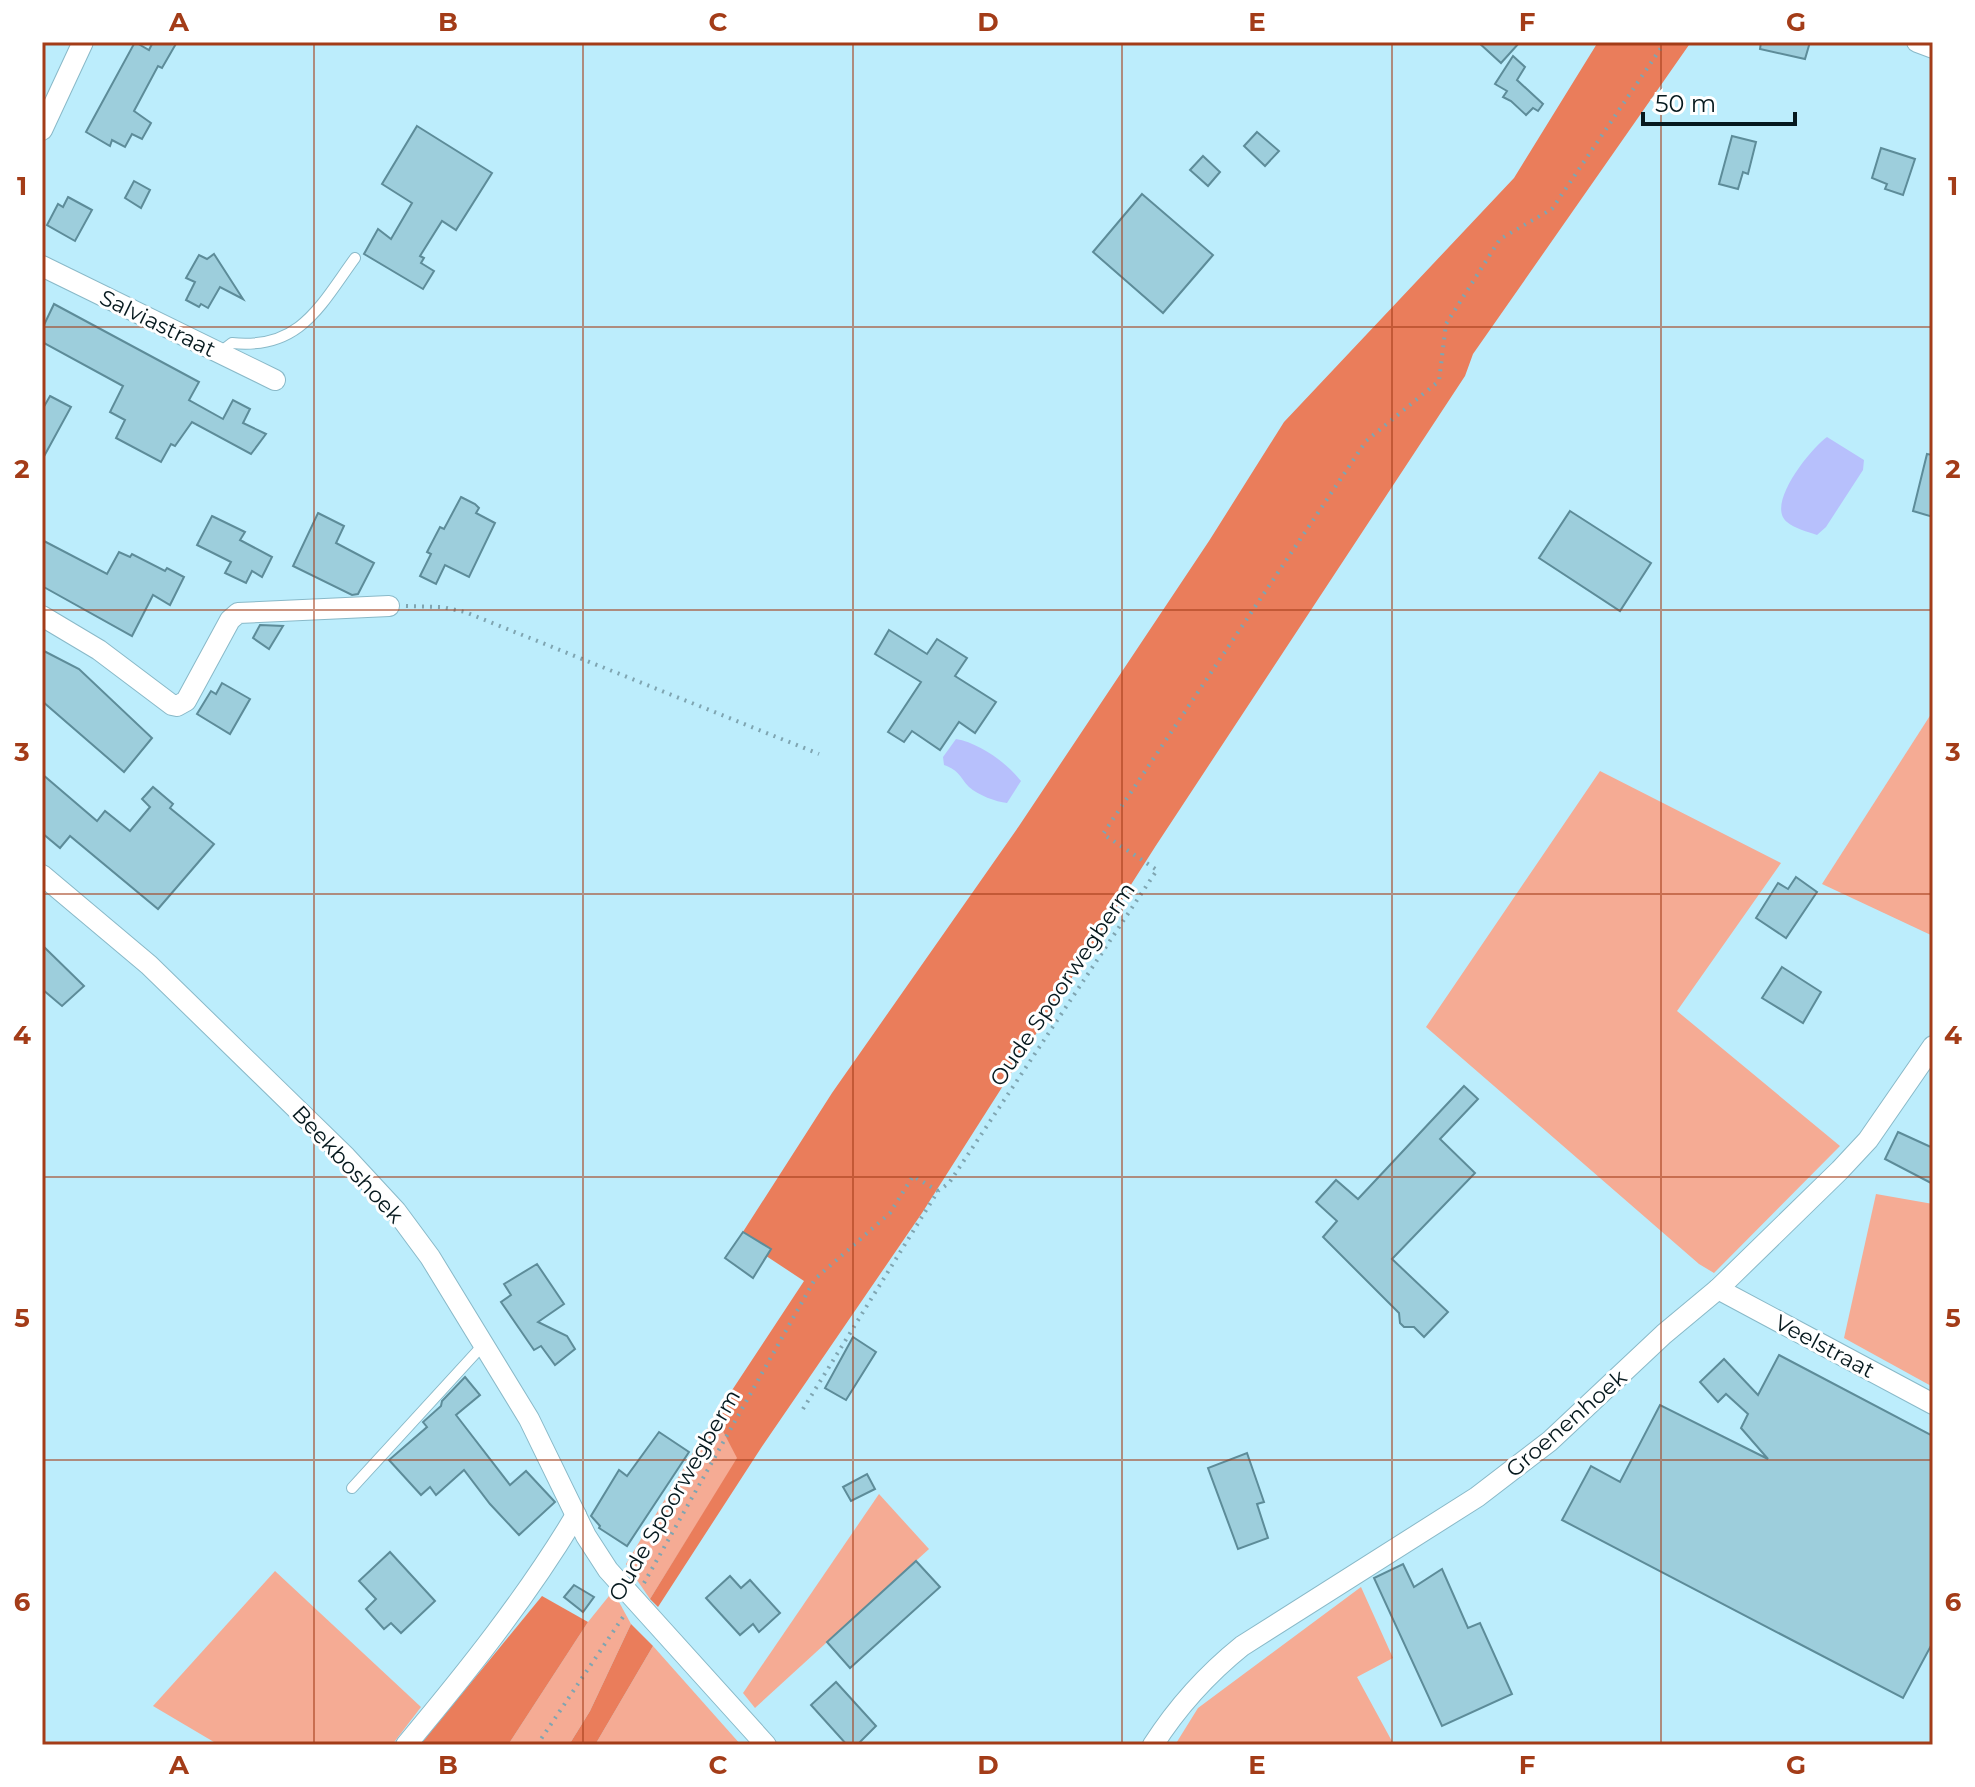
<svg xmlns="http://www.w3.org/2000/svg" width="1975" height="1787" viewBox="0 0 1975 1787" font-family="Montserrat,sans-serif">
	<rect width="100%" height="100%" fill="#bcedfc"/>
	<g fill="#f5ab94">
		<path d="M1933 711V936L1822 884Z"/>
		<path d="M1600 771 1781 863 1677 1011 1840 1146 1714 1273 1699 1264 1426 1027Z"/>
		<path d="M1876 1194 1933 1204V1387L1844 1338Z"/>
		<path d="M715 1416 738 1458 650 1599 626 1564Z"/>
		<path d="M879 1494 929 1549 755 1708 743 1693Z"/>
		<path d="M275 1571 421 1707 392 1745H219L153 1706Z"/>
		<path d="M1361 1587 1393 1658 1357 1677 1394 1745H1175L1198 1708Z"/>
		<path d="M613 1591 631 1624 590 1711 569 1745H508L588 1622Z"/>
		<path d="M653 1646 741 1745H595Z"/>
	</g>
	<g fill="#ea7d5b">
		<path d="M1598 42H1691L1473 354 1465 376 1155 847 922 1213 761 1448 658 1607 650 1599 737 1458 715 1416 804 1281 739 1238 832 1093 1019 826 1209 541 1284 422 1514 178Z"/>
		<path d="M542 1596 588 1622 508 1745H420Z"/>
		<path d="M631 1624 653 1646 595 1745H569L590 1711Z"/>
	</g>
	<g fill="#b7c0fc">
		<path d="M1827 437 1864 460 1863 470 1826 527 1817 535C1808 532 1794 528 1787 522 1765 505 1811 448 1827 437Z"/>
		<path d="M956 739C979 743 1006 762 1021 781L1007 803C996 802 978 795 969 787 959 776 960 771 944 765L943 757Z"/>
	</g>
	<g fill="#9dcedc" stroke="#5d8c99" stroke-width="2">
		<path d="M135 42 149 50 153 42H177L162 68 158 66 134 111 151 123 142 139 132 134 125 147 112 140 110 146 86 132Z"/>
		<path d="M1478 42H1520L1501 63Z"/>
		<path d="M1761 42H1810L1805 59 1760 49Z"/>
		<path d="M1513 56 1525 67 1517 80 1543 104 1538 111 1533 108 1526 115 1511 101 1503 97 1507 91 1495 84Z"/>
		<path d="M417 126 492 173 456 230 442 221 420 256 424 258 421 263 434 271 423 289 364 254 378 229 391 239 412 203 382 184Z"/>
		<path d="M1257 132 1279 151 1265 166 1244 146Z"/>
		<path d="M1732 136 1756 142 1748 174 1743 172 1738 189 1719 184Z"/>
		<path d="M1881 148 1915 159 1903 195 1885 189 1887 184 1872 178Z"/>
		<path d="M1203 156 1220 172 1208 186 1190 170Z"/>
		<path d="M134 181 150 190 141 208 125 198Z"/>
		<path d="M1142 194 1213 255 1163 313 1093 252Z"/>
		<path d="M68 197 92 210 75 241 47 225 58 204 63 207Z"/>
		<path d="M214 254 243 299 220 287 208 308 201 304 199 307 186 300 195 282 186 278 199 255 207 259Z"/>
		<path d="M54 304 199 382 189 400 223 419 233 400 250 409 243 423 266 434 251 454 192 422 175 446 171 444 161 462 116 438 125 420 110 412 123 386 42 342V329Z"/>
		<path d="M50 396 71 407 42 460V410Z"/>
		<path d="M1927 454 1933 455V517L1913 511Z"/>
		<path d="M461 497 475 504 479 508 476 513 495 523 469 577 445 565 436 584 420 576 431 554 427 552 440 527 444 529Z"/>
		<path d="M1570 511 1651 563 1620 611 1539 558Z"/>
		<path d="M318 513 344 526 336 543 374 563 358 594 352 595 293 566Z"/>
		<path d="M212 516 245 532 240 540 272 557 262 577 252 571 246 583 225 573 231 562 197 545Z"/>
		<path d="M42 540 107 574 119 552 130 557 132 554 165 571 167 568 184 577 170 605 153 595 132 636 42 586Z"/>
		<path d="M260 625 283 626 269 649 253 638Z"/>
		<path d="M889 630 927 654 937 639 967 658 955 676 996 702 975 733 959 722 940 750 912 731 904 742 888 732 921 682 875 654Z"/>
		<path d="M42 650 79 669 152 738 124 772 42 701Z"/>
		<path d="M222 683 250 699 230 734 197 714 211 691 216 694Z"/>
		<path d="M42 774 97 821 105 811 130 831 150 807 142 799 153 787 173 804 170 808 214 844 158 909 70 836 60 848 42 833Z"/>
		<path d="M1796 877 1817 892 1786 938 1756 918 1778 883 1788 889Z"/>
		<path d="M42 945 84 986 62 1006 42 989Z"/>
		<path d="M1782 967 1821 992 1803 1023 1762 998Z"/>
		<path d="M1464 1086 1478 1099 1440 1139 1475 1173 1392 1259 1448 1312 1424 1337 1414 1327H1404L1400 1323 1399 1313 1323 1237 1337 1221 1316 1202 1336 1180 1358 1199Z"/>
		<path d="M1898 1132 1933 1148V1184L1885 1159Z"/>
		<path d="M743 1232 771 1249 753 1278 725 1258Z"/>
		<path d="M537 1264 564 1304 538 1322 567 1336 575 1349 555 1365 541 1346 534 1350 501 1302 511 1295 504 1284Z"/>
		<path d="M853 1337 876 1352 846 1400 825 1388Z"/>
		<path d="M1779 1355 1933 1436V1642L1903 1698 1562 1520 1591 1466 1620 1482 1660 1405 1768 1459 1741 1428 1748 1414 1726 1394 1718 1402 1700 1382 1724 1359 1758 1395Z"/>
		<path d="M465 1377 480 1395 456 1415 510 1485 526 1471 555 1502 519 1535 490 1504 464 1470 436 1495 430 1487 421 1495 389 1460 427 1427 423 1422 441 1406 442 1401Z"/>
		<path d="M659 1432 689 1452 627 1546 599 1528 600 1526 591 1516 619 1470 627 1476Z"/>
		<path d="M1247 1453 1264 1502 1257 1504 1268 1538 1238 1549 1208 1468Z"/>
		<path d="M867 1474 875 1489 851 1501 843 1487Z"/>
		<path d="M390 1552 435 1601 401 1633 391 1623 384 1629 366 1609 376 1599 359 1581Z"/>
		<path d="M916 1561 940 1587 850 1668 827 1642Z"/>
		<path d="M1403 1564 1414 1587 1442 1569 1468 1628 1480 1623 1512 1694 1442 1726 1374 1578Z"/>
		<path d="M730 1576 741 1588 750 1580 780 1613 759 1632 753 1624 740 1635 706 1598Z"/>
		<path d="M574 1585 594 1597 583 1612 564 1597Z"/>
		<path d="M836 1682 876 1726 857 1745H847L811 1705Z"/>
	</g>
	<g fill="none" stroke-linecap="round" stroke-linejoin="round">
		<defs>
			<g id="service">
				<path d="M219 353 232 343C300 350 320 306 355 258"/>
				<path d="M352 1488 483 1345"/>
			</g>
			<g id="minor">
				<path d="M1917 42 1933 48"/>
				<path d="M42 130 83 42"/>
				<path d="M42 266 275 380"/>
				<path d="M42 616 99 650 172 705 177 706 186 701 230 620 238 613 389 606"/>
				<path d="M42 875 149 965 346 1157 396 1211 430 1257 529 1419 586 1536 608 1570 766 1745"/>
				<path d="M1718 1289 1933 1404"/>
				<path d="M406 1745C467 1672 527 1597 576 1515"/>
				<path d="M1153 1745C1178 1706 1206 1675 1242 1646L1477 1497 1550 1441 1664 1334 1718 1289 1840 1170 1868 1140 1933 1046"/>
			</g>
		</defs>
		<use href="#service" stroke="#89b9c8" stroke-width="12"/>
		<use href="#minor" stroke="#89b9c8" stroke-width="22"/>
		<g stroke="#7fa5b1" stroke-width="4" stroke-dasharray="2 6" stroke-linecap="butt">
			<path d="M406 606 442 607 465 612 819 754"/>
			<path d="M803 1409 938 1191 949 1183 1157 870 1103 834 1366 441 1439 381 1446 324 1500 239 1552 209 1665 42"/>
			<path d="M644 1583 815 1279 890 1213 913 1176 938 1191"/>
			<path d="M537 1745 625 1614"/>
		</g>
		<use href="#service" stroke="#fff" stroke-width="10"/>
		<use href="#minor" stroke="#fff" stroke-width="20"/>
	</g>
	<path fill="none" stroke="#a33c18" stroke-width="2" stroke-opacity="0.55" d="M314 42V1745M583 42V1745M853 42V1745M1122 42V1745M1392 42V1745M1661 42V1745M42 327H1933M42 610H1933M42 894H1933M42 1177H1933M42 1460H1933"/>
	<g text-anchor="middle" stroke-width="6" stroke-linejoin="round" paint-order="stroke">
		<g font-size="22" fill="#06191e" stroke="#fff">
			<text transform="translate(158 323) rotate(26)" y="8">Salviastraat</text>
			<text transform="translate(1062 984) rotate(-56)" y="8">Oude Spoorwegberm</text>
			<text transform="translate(348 1164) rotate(47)" y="8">Beekboshoek</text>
			<text transform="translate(1825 1346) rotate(28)" y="8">Veelstraat</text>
			<text transform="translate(1566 1423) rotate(-41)" y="8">Groenenhoek</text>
			<text transform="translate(674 1495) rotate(-60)" y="8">Oude Spoorwegberm</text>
		</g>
	</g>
	<rect width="1975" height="1787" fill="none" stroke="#ffffff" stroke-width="88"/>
	<path d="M1643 112v12h152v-12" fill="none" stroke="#06191e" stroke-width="4"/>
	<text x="1655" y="112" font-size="24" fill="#06191e" stroke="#ffffff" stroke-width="6" paint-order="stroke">50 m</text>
	<rect x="44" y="44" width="1887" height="1699" fill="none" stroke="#a33c18" stroke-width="3"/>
	<g font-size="26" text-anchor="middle" font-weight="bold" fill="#a33c18">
		<text x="179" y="31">A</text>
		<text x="448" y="31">B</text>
		<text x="718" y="31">C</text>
		<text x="988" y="31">D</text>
		<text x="1257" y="31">E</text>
		<text x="1527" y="31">F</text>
		<text x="1796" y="31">G</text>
		<text x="22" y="195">1</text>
		<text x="1953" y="195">1</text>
		<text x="22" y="478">2</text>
		<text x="1953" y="478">2</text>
		<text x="22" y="761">3</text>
		<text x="1953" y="761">3</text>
		<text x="22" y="1044">4</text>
		<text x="1953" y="1044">4</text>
		<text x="22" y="1327">5</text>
		<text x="1953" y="1327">5</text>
		<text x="22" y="1611">6</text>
		<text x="1953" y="1611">6</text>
		<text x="179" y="1774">A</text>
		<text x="448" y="1774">B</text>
		<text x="718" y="1774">C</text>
		<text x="988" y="1774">D</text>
		<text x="1257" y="1774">E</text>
		<text x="1527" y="1774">F</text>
		<text x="1796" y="1774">G</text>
	</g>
</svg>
